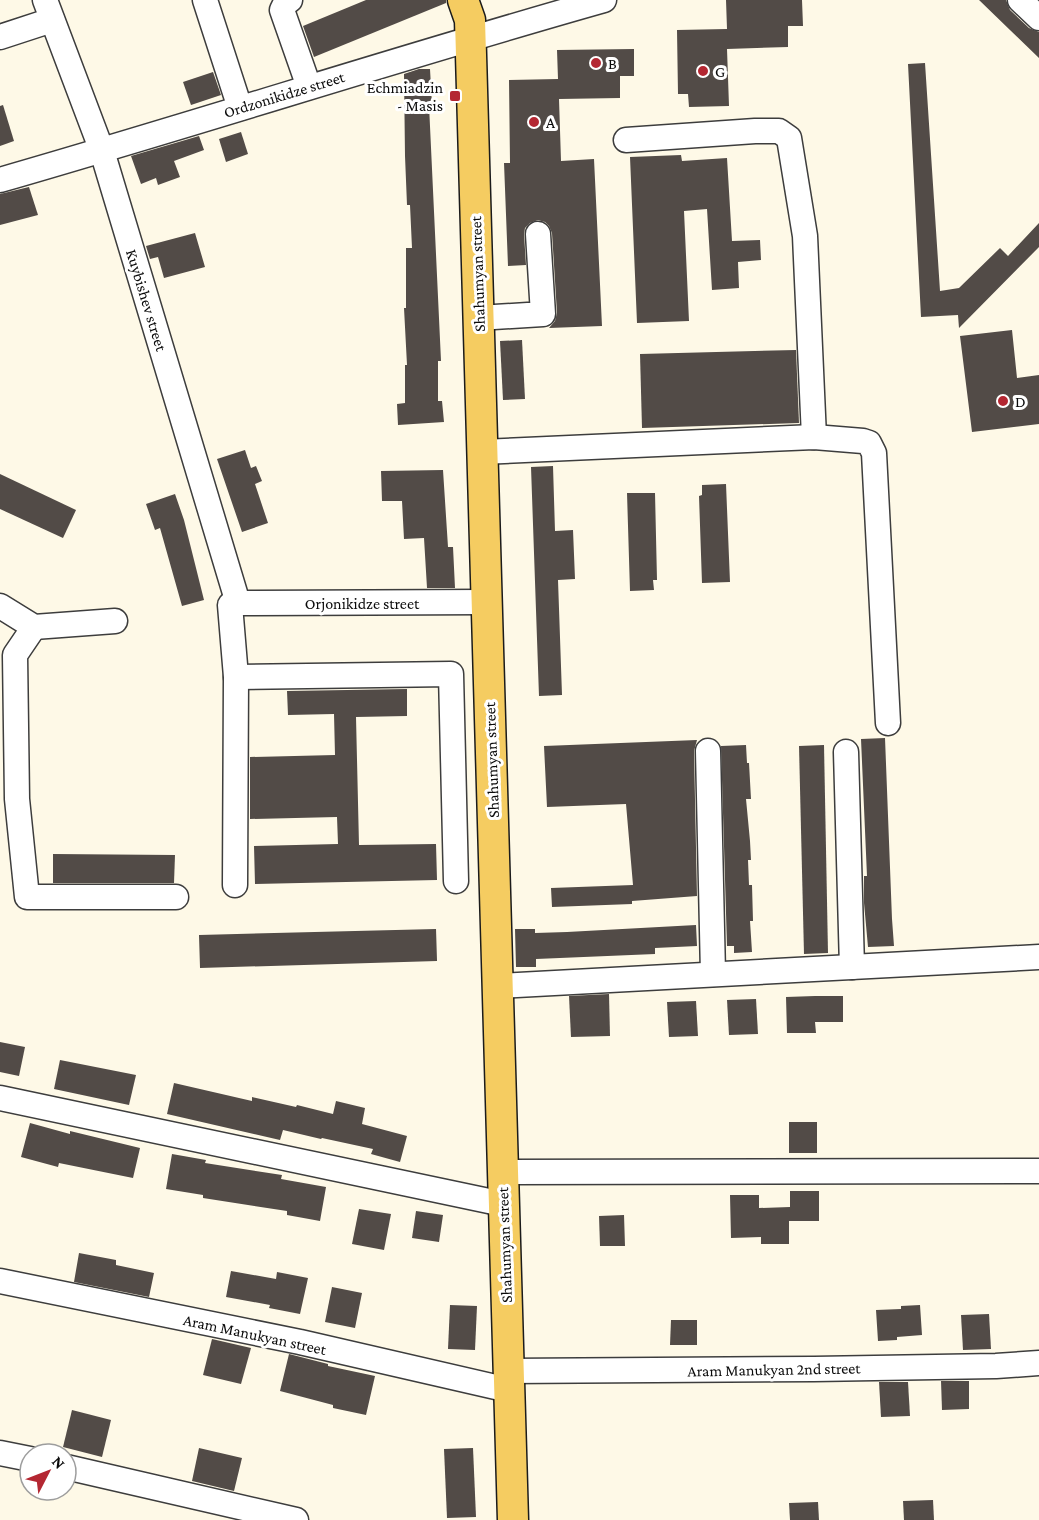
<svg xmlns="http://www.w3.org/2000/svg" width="1039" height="1520" viewBox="0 0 1039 1520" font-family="'Crimson Pro',serif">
	<rect width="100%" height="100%" fill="#fef9e7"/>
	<g fill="#524b47">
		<path d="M366 0H446V3L314 57 303 26Z"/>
		<path d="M726 0H802L803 26H788V47L727 49 729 106 689 107 688 94H678L677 30 727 29Z"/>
		<path d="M979 0H1006L1010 10 1029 28 1039 32V58Z"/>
		<path d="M634 49V76H620V98L559 99 561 161 594 159 602 326 549 328 555 321 557 313 552 233 549 226 545 222 538 220 530 223 525 228 524 234 526 265 508 266 504 163H510L509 80 558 79 557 50Z"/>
		<path d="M925 63 940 291 959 288 1000 248 1008 256 1039 223V247L959 328 958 315 921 317 908 64Z"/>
		<path d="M419 69H430L432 105H429L441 361H438V401H442L444 422 398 425 397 404 405 403V365H407L404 308H406V248H412L410 205H407L405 156 404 74Z"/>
		<path d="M213 72 221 95 191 105 183 82Z"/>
		<path d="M3 105 14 141 0 146V106Z"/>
		<path d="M241 132 248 154 226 162 219 139Z"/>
		<path d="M199 136 204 150 174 161 180 177 158 185 156 178 141 184 131 156Z"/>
		<path d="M681 155 682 161 727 158 732 241 760 240 761 260 738 262 739 288 712 290 707 209 684 211 689 321 637 323 630 157Z"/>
		<path d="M29 187 38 215 0 225V194Z"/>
		<path d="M195 233 205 267 164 278 158 257 150 259 146 246Z"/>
		<path d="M1012 330 1017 378 1039 375V424L972 432 960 336Z"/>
		<path d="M522 340 525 399 503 400 500 341Z"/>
		<path d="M796 350 799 423 642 428 640 354Z"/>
		<path d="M245 450 251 468 256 466 262 481 255 484 268 523 242 532 217 459Z"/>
		<path d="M553 466 555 531 573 530 575 579 558 580 562 695 539 696 531 467Z"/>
		<path d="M443 470 448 547H453L455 588H427L424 538 404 539 402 501H382L381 471Z"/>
		<path d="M0 474 76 510 63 538 0 509Z"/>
		<path d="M726 484 730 582 702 583 699 496 702 495V485Z"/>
		<path d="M627 493H655L657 580H653L654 590 630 591Z"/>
		<path d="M175 494 184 520 204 600 182 606 160 528 155 530 146 504Z"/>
		<path d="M407 689V716L356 717 359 845 436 844 437 880 255 884 254 846 338 844 337 817 250 819V757L335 755 334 714 288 715 287 691Z"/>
		<path d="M885 738 892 919 894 946 868 947 864 903V876H867L861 739Z"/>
		<path d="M697 740 694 751 697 896 632 901V904L552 907 551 888 633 885 626 804 547 807 544 746Z"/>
		<path d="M746 745 747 763H749L751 799H746L750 841 751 860H748L749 885H752L753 921H750L752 952 734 953V946H727L721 746Z"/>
		<path d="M824 745 828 953 804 954 799 746Z"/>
		<path d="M53 854 175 855 174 883H53Z"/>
		<path d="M696 925 697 946 655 948V954L536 959V967H516L515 929H535V933L567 932Z"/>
		<path d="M436 929 437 961 200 968 199 935Z"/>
		<path d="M609 994 610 1036 571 1037 569 996Z"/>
		<path d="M815 996H843V1022H815L816 1033H787L786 997Z"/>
		<path d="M756 999 758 1034 729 1035 727 1000Z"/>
		<path d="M696 1001 698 1036 669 1037 667 1002Z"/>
		<path d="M0 1042 25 1047 19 1076 0 1072Z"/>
		<path d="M60 1060 136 1075 129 1105 54 1089Z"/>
		<path d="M174 1083 252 1101V1097L296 1107 297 1105 333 1114 336 1101 365 1108 362 1124 407 1136 400 1162 371 1154 373 1149 322 1138 321 1139 283 1130 280 1140 167 1114Z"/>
		<rect x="789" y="1122" width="28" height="31"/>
		<path d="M30 1123 70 1134V1131L140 1148 133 1178 59 1163 58 1167 21 1157Z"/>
		<path d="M172 1154 206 1160 205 1163 282 1175 281 1179 326 1187 320 1221 287 1215V1211L203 1198V1195L166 1189Z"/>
		<path d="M790 1191H819V1221H789V1244H761V1237L731 1238 730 1195H759V1208L790 1207Z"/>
		<path d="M359 1209 391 1214 384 1250 352 1244Z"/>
		<path d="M416 1211 443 1215 439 1242 412 1238Z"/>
		<path d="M624 1215 625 1246H600L599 1216Z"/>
		<path d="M79 1253 116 1260V1265L154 1273 149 1297 74 1282Z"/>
		<path d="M231 1271 276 1279 277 1272 308 1278 300 1314 269 1308 270 1305 226 1297Z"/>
		<path d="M332 1287 362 1293 355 1328 325 1322Z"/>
		<path d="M450 1305 477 1306 475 1350 448 1349Z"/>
		<path d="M920 1305 922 1335 897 1337V1340L878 1341 876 1310 901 1309V1306Z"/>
		<path d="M989 1314 991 1349 963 1350 961 1315Z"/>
		<path d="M671 1320H697V1345H670Z"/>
		<path d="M212 1339 251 1348 241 1384 203 1375Z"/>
		<path d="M289 1354 328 1364V1366L375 1376 366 1415 333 1408V1405L280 1391Z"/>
		<path d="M941 1381H969V1409L942 1410Z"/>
		<path d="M879 1382H908L910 1416 881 1417Z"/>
		<path d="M72 1410 111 1420 102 1457 63 1447Z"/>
		<path d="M199 1448 242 1458 234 1491 192 1481Z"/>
		<path d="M473 1448 476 1517 447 1518 444 1449Z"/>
		<path d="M933 1500 934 1520H904L903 1501Z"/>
		<path d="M818 1502 819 1520H790L789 1503Z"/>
	</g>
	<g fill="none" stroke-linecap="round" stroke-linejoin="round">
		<defs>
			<g id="minor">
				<path d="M45 0 102 151 238 603 486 602"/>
				<path d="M205 0 240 108"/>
				<path d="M290 0 285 4 282 10 309 87"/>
				<path d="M1020 0 1039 18"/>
				<path d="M0 37 52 20"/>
				<path d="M626 140 755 131H779L789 138 805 236 814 437"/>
				<path d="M0 180C202 122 402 57 604 0"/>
				<path d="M478 318 543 314 538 234"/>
				<path d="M482 452 814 437 863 441 869 443 874 453 888 723"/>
				<path d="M230 605 236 677 235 885"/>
				<path d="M0 606 34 627 115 621"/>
				<path d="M34 627 15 655 17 799 27 897H176"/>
				<path d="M236 677 451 674 456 881"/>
				<path d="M708 751 713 974"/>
				<path d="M846 752 852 967"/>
				<path d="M497 986 1039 957"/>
				<path d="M0 1098 503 1204"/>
				<path d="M502 1172 1039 1171"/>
				<path d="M0 1281 300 1342 509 1390"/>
				<path d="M508 1371 814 1369 996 1366 1039 1363"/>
				<path d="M0 1453 30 1459"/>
				<path d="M66 1467 296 1520"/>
			</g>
			<path id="major" d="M463 0 470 20 513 1520"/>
		</defs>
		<use href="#minor" stroke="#3d3d3d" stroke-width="27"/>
		<use href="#major" stroke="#1b1b1b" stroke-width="33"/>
		<use href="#minor" stroke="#fff" stroke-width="24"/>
		<use href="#major" stroke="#f5cc61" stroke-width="30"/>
	</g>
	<g fill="#b42732" stroke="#fff" stroke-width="2">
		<circle cx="596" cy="63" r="6"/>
		<circle cx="703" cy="71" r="6"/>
		<rect x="449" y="90" width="12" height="12" rx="3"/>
		<circle cx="534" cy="122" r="6"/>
		<circle cx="1003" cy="401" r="6"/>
	</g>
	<g text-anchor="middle" stroke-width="6" stroke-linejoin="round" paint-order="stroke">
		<g font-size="16" fill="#0a0a0a" stroke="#fff" text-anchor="start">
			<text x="608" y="69">B</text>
			<text x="715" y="77">G</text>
			<text x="443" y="93" text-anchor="end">Echmiadzin<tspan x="443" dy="18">- Masis</tspan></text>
			<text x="546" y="128">A</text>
			<text x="1015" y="407">D</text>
		</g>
		<g font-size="16" fill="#0a0a0a" stroke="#fff">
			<text transform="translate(284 94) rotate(-17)" y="6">Ordzonikidze street</text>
			<text transform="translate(477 274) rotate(-92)" y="6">Shahumyan street</text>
			<text transform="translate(147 300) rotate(73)" y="6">Kuybishev street</text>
			<text x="362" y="609">Orjonikidze street</text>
			<text transform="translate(491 760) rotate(-92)" y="6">Shahumyan street</text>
			<text transform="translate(504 1245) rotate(-92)" y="6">Shahumyan street</text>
			<text transform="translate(255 1334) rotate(12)" y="6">Aram Manukyan street</text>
			<text transform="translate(774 1369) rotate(-1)" y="6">Aram Manukyan 2nd street</text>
		</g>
	</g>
	<g transform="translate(48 1472) rotate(48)"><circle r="28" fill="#ffffff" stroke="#9d9d9d" stroke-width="1.5"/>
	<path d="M0-4.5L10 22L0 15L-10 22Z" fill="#b42732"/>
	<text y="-9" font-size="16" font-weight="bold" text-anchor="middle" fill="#0a0a0a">N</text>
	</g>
</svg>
